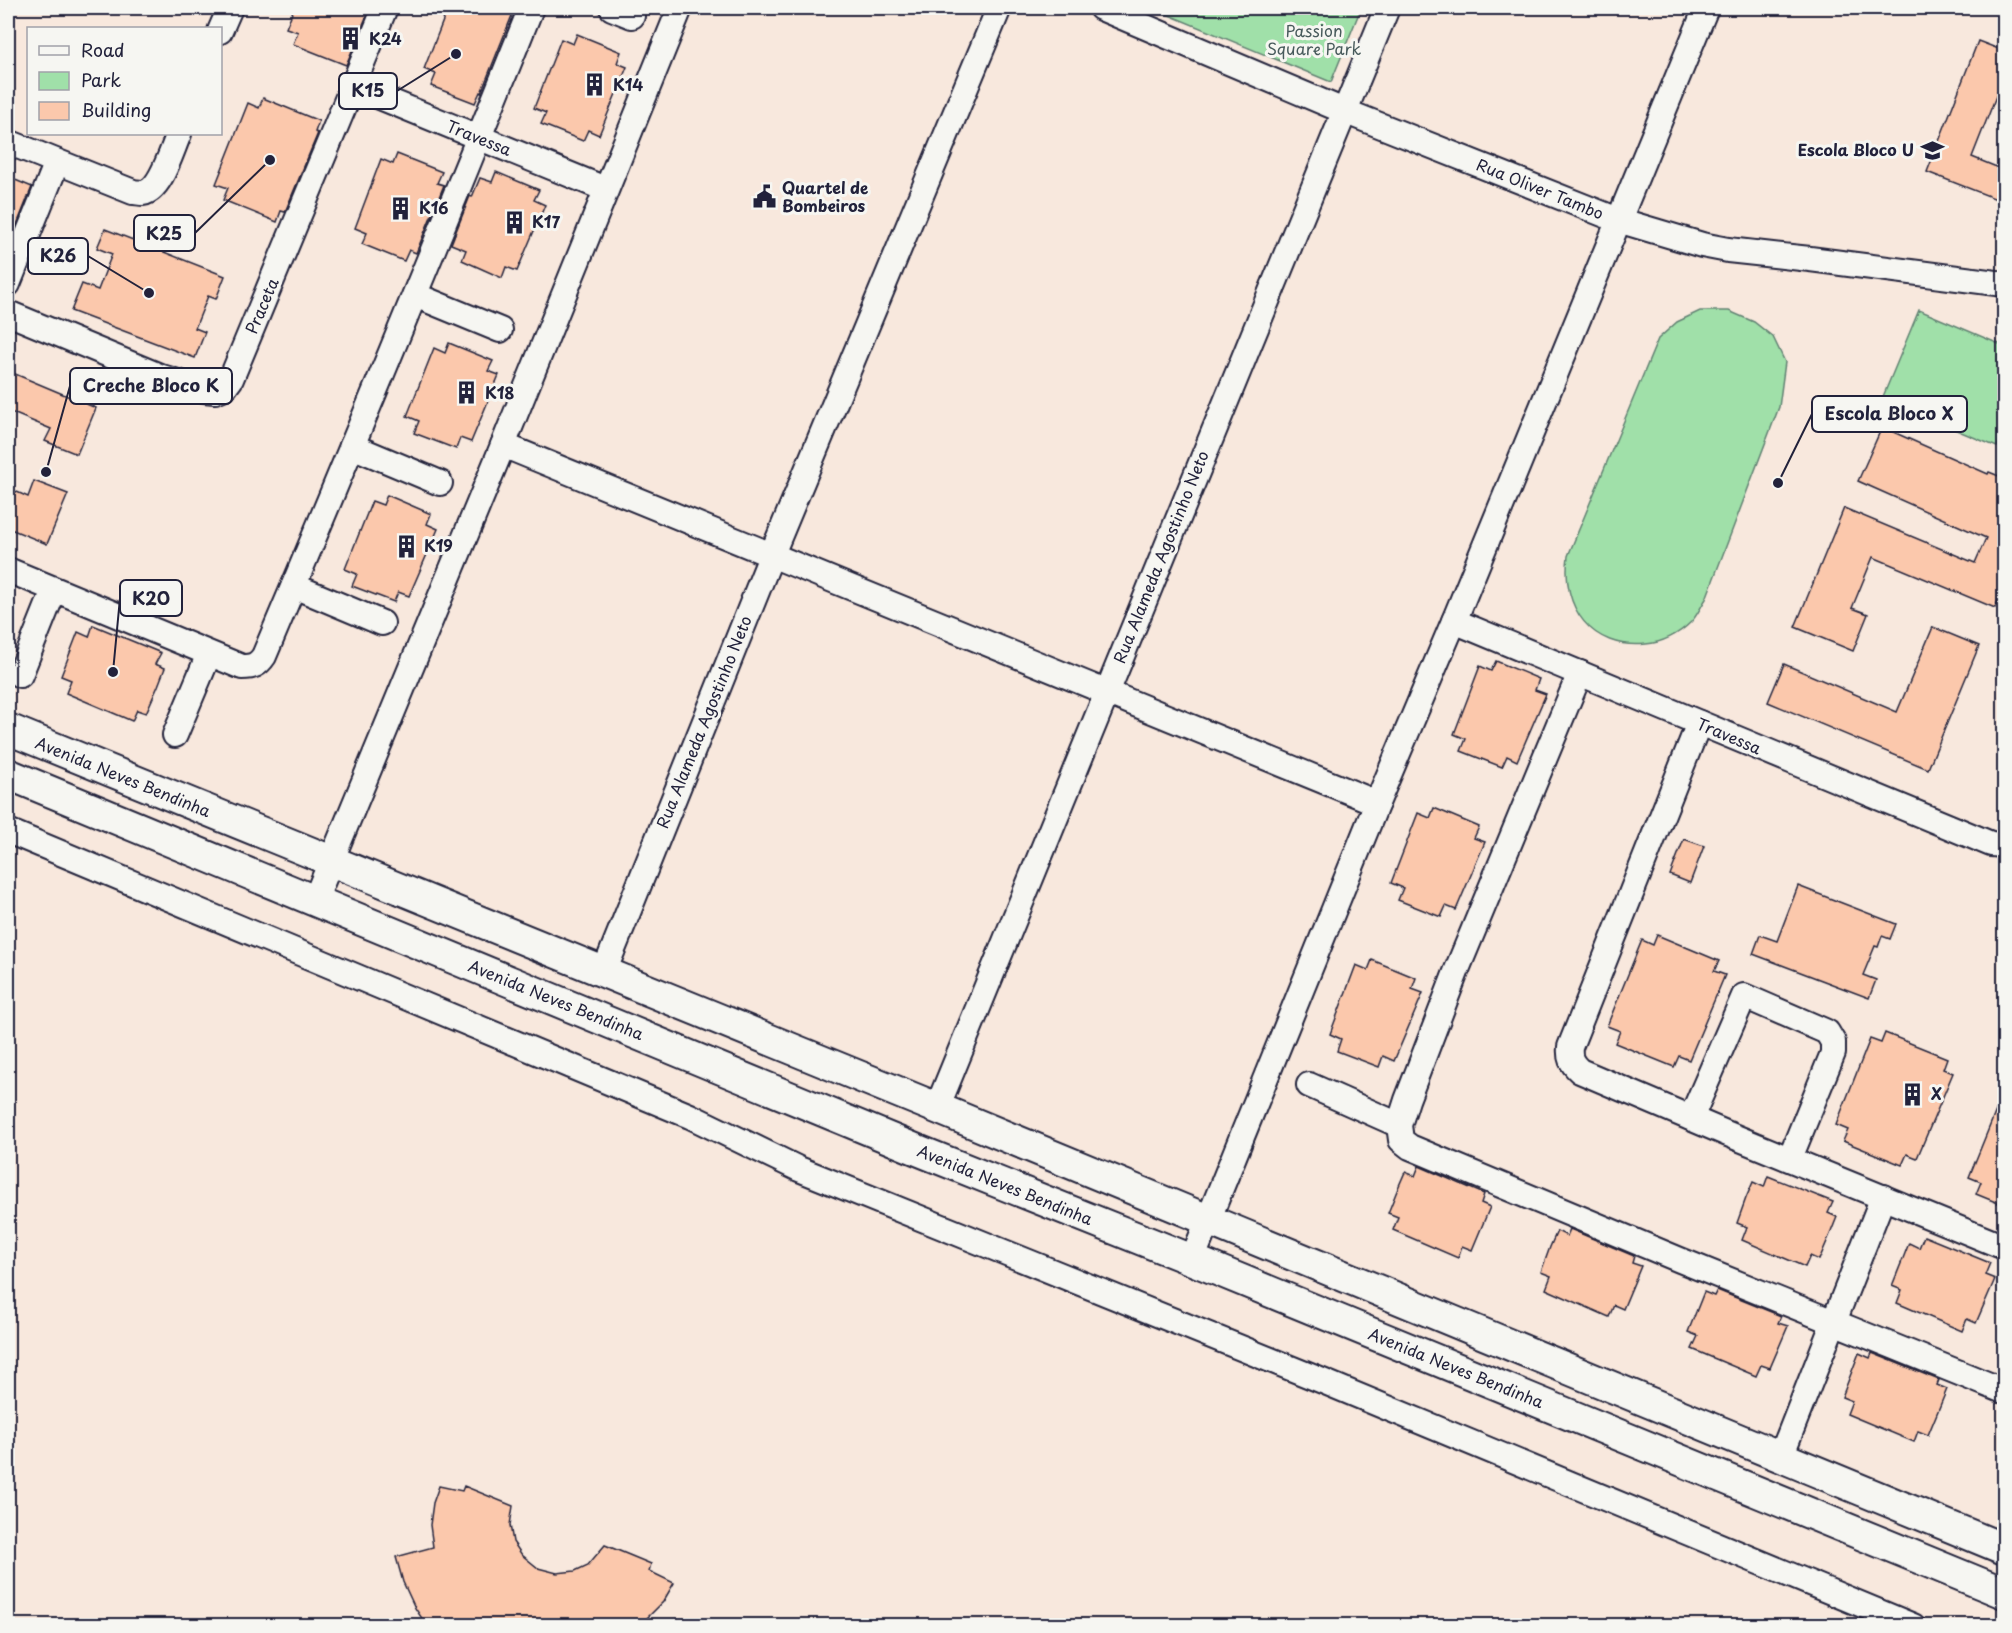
<svg xmlns="http://www.w3.org/2000/svg" width="2012" height="1633" viewBox="0 0 2012 1633" font-family="'Playpen Sans',sans-serif">
	<rect width="100%" height="100%" fill="#f8e8dd"/>
	<filter id="ink" filterUnits="userSpaceOnUse"><feTurbulence type="fractalNoise" baseFrequency=".0167" numOctaves="2"/><feDisplacementMap in="SourceGraphic" scale="12" xChannelSelector="R" yChannelSelector="G"/><feConvolveMatrix kernelMatrix="1 2 1 2 8 2 1 2 1" color-interpolation-filters="sRGB"/></filter>
	<g filter="url(#ink)">
		<g fill="#a0e0a9" stroke="#618172" stroke-width="1.5">
			<path d="M1152 8H1361L1331 82Z"/>
			<path d="M1919 310 2004 346V429L1997 447 1882 399Z"/>
			<path d="M1700 311H1729L1754 322 1773 337 1785 362 1779 407 1706 599C1701 606 1697 616 1691 622 1679 634 1662 643 1646 644 1591 650 1561 607 1568 556L1658 339 1677 322Z"/>
		</g>
		<g fill="#fbc8ac" stroke="#22223b" stroke-width="1.5">
			<path d="M294 8H370L346 65 293 44 298 32 286 28Z"/>
			<path d="M448 8H501L513 13 481 93 480 92 475 103 431 86 436 74 424 69Z"/>
			<path d="M577 34 621 52 617 63 627 67 599 135 588 130 583 141 541 124 546 113 534 108 561 39 573 44Z"/>
			<path d="M1978 41 2004 51V94L1998 91 1972 157 2004 170V202L1927 172Z"/>
			<path d="M263 98 319 121 315 132 318 133 285 212 281 211 277 222 223 200 228 188 216 184 248 103 259 108Z"/>
			<path d="M397 154 442 172 437 183 444 185 416 253 409 250 404 261 362 244 367 233 355 228 381 159 393 164Z"/>
			<path d="M496 172 539 190 534 200 545 205 517 271 506 267 502 278 462 260 466 250 451 244 470 196 472 197 480 178 492 182Z"/>
			<path d="M8 177 32 187 8 247Z"/>
			<path d="M105 229 225 276 216 299 208 296 195 328 205 332 195 358 71 311 82 284 98 290 112 254 97 248Z"/>
			<path d="M449 343 493 361 488 371 499 375 471 442 460 438 456 449 414 433 419 421 407 416 434 348 445 353Z"/>
			<path d="M8 371 96 408 77 454 45 441 51 429 8 411Z"/>
			<path d="M1882 427 1988 474 1989 472 2004 478V586L1995 608 1873 557 1852 608 1868 614 1853 651 1795 627 1844 508 1975 563 1986 538 1858 481Z"/>
			<path d="M34 481 68 494 47 544 8 528V488L28 497Z"/>
			<path d="M387 495 431 514 427 524 438 529 409 596 398 592 394 602 352 586 357 574 345 569 372 501 383 505Z"/>
			<path d="M93 625 161 653 155 664 165 668 158 686 146 713 137 710 132 721 66 693 71 680 61 676 78 632 89 637Z"/>
			<path d="M1933 627 1979 646 1928 769 1768 702 1784 664 1897 712Z"/>
			<path d="M1496 661 1539 679 1535 690 1546 694 1517 761 1507 756 1502 767 1461 751 1466 739 1454 734 1480 666 1491 671Z"/>
			<path d="M1434 808 1479 827 1474 838 1485 842 1456 910 1446 906 1441 917 1398 900 1403 888 1391 883 1418 813 1430 818Z"/>
			<path d="M1684 839 1704 846 1690 883 1670 875Z"/>
			<path d="M1798 886 1896 924 1890 939 1882 936 1878 947 1875 946 1863 975 1876 980 1869 998 1753 954 1760 935 1777 941Z"/>
			<path d="M1657 935 1719 961 1714 971 1725 975 1689 1060 1679 1056 1674 1067 1615 1043 1620 1031 1607 1026 1642 940 1653 945Z"/>
			<path d="M1372 960 1416 978 1412 989 1423 993 1394 1061 1383 1056 1379 1067 1337 1051 1341 1039 1330 1034 1356 965 1368 970Z"/>
			<path d="M1885 1033 1947 1058 1943 1069 1953 1073 1917 1158 1907 1154 1902 1165 1843 1141 1848 1130 1836 1125 1870 1039 1881 1043Z"/>
			<path d="M2004 1091V1187L1998 1203 1976 1194 1981 1182 1969 1177Z"/>
			<path d="M1419 1166 1484 1194 1481 1203 1490 1207 1472 1250 1462 1246 1458 1258 1393 1230 1398 1217 1388 1213 1398 1188 1405 1172 1415 1176Z"/>
			<path d="M1768 1176 1833 1202 1828 1213 1837 1217 1831 1232 1819 1260 1810 1256 1805 1267 1742 1240 1747 1227 1737 1223 1746 1198 1753 1182 1764 1187Z"/>
			<path d="M1570 1229 1634 1256 1632 1263 1641 1266 1623 1309 1614 1305 1609 1317 1546 1289 1551 1276 1541 1272 1550 1247 1557 1231 1567 1236Z"/>
			<path d="M1924 1236 1990 1263 1985 1275 1995 1279 1976 1323 1967 1319 1962 1331 1897 1303 1902 1290 1892 1286 1902 1261 1909 1243 1919 1248Z"/>
			<path d="M1717 1290 1781 1316 1778 1323 1788 1326 1770 1368 1761 1365 1756 1376 1692 1349 1698 1336 1688 1332 1704 1292 1714 1296Z"/>
			<path d="M1859 1353 1870 1358 1872 1353 1939 1380 1937 1385 1947 1389 1928 1435 1918 1431 1914 1442 1847 1414 1852 1401 1842 1397Z"/>
			<path d="M439 1486 462 1491 464 1486 513 1506 510 1525 513 1542 522 1555 538 1568 557 1573 575 1571 588 1565 605 1545 651 1564 649 1571 674 1583 663 1602 639 1626H427L415 1608 403 1582 396 1557 433 1547 430 1525 433 1503Z"/>
		</g>
		<g fill="none" stroke-linecap="round" stroke-linejoin="round">
			<defs>
				<g id="minor">
					<path d="M612 8 632 16"/>
					<path d="M1101 8 1344 111 1618 220 1702 245 1728 250 1810 259 2004 284"/>
					<path d="M220 31 230 8"/>
					<path d="M353 86 605 189"/>
					<path d="M8 142 133 192C136 192 140 193 143 193 161 190 172 149 179 134"/>
					<path d="M8 284 57 162"/>
					<path d="M415 295 500 330"/>
					<path d="M8 313 162 377 204 390 215 391 225 387 231 379 385 8"/>
					<path d="M503 445 1377 803"/>
					<path d="M352 446 440 483"/>
					<path d="M8 570 242 667C253 667 258 665 264 656 355 441 444 225 531 8"/>
					<path d="M294 586 382 623"/>
					<path d="M1454 621 1991 844 2004 845"/>
					<path d="M1580 673 1456 972 1407 1100 1399 1125 1401 1140 1410 1147 1680 1260 2004 1391"/>
					<path d="M20 675 54 590"/>
					<path d="M1699 723 1570 1047C1569 1058 1571 1063 1580 1071L1728 1134 2004 1247"/>
					<path d="M175 735 209 654"/>
					<path d="M8 831 690 1116 799 1169 1325 1382 1913 1626"/>
					<path d="M315 900 503 445 680 8"/>
					<path d="M604 972 772 554 999 8"/>
					<path d="M1309 1085 1399 1125"/>
					<path d="M937 1108 1387 8"/>
					<path d="M1691 1118 1744 996 1827 1032 1833 1042V1053L1790 1158"/>
					<path d="M1192 1260 1377 803 1454 621 1706 8"/>
					<path d="M1781 1456 1883 1197"/>
				</g>
				<g id="tertiary">
					<path d="M8 729 937 1108 2004 1549"/>
					<path d="M8 774 920 1151 1205 1265 2004 1593"/>
				</g>
			</defs>
			<use href="#minor" stroke="#22223b" stroke-width="28"/>
			<use href="#tertiary" stroke="#22223b" stroke-width="34"/>
			<use href="#minor" stroke="#f6f6f2" stroke-width="24"/>
			<use href="#tertiary" stroke="#f6f6f2" stroke-width="30"/>
		</g>
	</g>
	<defs>
		<symbol id="building-bare" viewBox="-9 -9 18 18"><path d="M-4-6H4V6H1V3H-1V6H-4ZM-2.5-4.3h1.7v1.8h-1.7ZM.8-4.3h1.7v1.8H.8ZM-2.5-1h1.7V.8h-1.7ZM.8-1h1.7V.8H.8Z" fill="#22223b" stroke="#f6f6f2" stroke-width="2.5" paint-order="stroke"/></symbol>
		<symbol id="school-bare" viewBox="-9 -9 18 18"><path d="M0-5L7-2L0 1L-7-2ZM-4 1L0 2.5L4 1V4Q0 6-4 4Z" fill="#22223b" stroke="#f6f6f2" stroke-width="2.5" paint-order="stroke"/></symbol>
		<symbol id="civic-bare" viewBox="-9 -9 18 18"><path d="M-.6-6.5H3V-4.5H.6V-3L4-1V1h2V6H-6V1h2V-1L-.6-3ZM-1.2 2.5V6h2.4V2.5Z" fill="#22223b" stroke="#f6f6f2" stroke-width="2.5" paint-order="stroke"/></symbol>
	</defs>
	<g fill-rule="evenodd">
		<use href="#building-bare" x="334" y="22" width="33" height="33"/>
		<use href="#building-bare" x="578" y="68" width="33" height="33"/>
		<use href="#school-bare" x="1916" y="134" width="33" height="33"/>
		<use href="#civic-bare" x="748" y="180" width="33" height="33"/>
		<use href="#building-bare" x="384" y="192" width="33" height="33"/>
		<use href="#building-bare" x="498" y="206" width="33" height="33"/>
		<use href="#building-bare" x="450" y="376" width="33" height="33"/>
		<use href="#building-bare" x="390" y="530" width="33" height="33"/>
		<use href="#building-bare" x="1896" y="1078" width="33" height="33"/>
	</g>
	<g text-anchor="middle" stroke-width="6" stroke-linejoin="round" paint-order="stroke">
		<g font-size="16" fill="#485b5c" stroke="#f6f6f2">
			<text x="1314" y="37">Passion<tspan x="1314" dy="18">Square Park</tspan></text>
		</g>
		<g font-size="16" font-weight="bold" fill="#22223b" stroke="#f6f6f2" text-anchor="start">
			<text x="369" y="45">K24</text>
			<text x="613" y="91">K14</text>
			<text x="1914" y="156" text-anchor="end">Escola Bloco U</text>
			<text x="782" y="194">Quartel de<tspan x="782" dy="18">Bombeiros</tspan></text>
			<text x="419" y="214">K16</text>
			<text x="532" y="228">K17</text>
			<text x="485" y="399">K18</text>
			<text x="424" y="552">K19</text>
			<text x="1931" y="1100">X</text>
		</g>
		<g font-size="16" fill="#22223b" stroke="#f6f6f2">
			<text transform="translate(479 138) rotate(22)" y="6">Travessa</text>
			<text transform="translate(1540 189) rotate(22)" y="6">Rua Oliver Tambo</text>
			<text transform="translate(262 306) rotate(-67)" y="6">Praceta</text>
			<text transform="translate(1161 557) rotate(-68)" y="6">Rua Alameda Agostinho Neto</text>
			<text transform="translate(704 722) rotate(-68)" y="6">Rua Alameda Agostinho Neto</text>
			<text transform="translate(1729 736) rotate(23)" y="6">Travessa</text>
			<text transform="translate(123 777) rotate(22)" y="6">Avenida Neves Bendinha</text>
			<text transform="translate(556 1000) rotate(22)" y="6">Avenida Neves Bendinha</text>
			<text transform="translate(1005 1185) rotate(22)" y="6">Avenida Neves Bendinha</text>
			<text transform="translate(1456 1368) rotate(22)" y="6">Avenida Neves Bendinha</text>
		</g>
	</g>
	<path fill="none" stroke="#22223b" stroke-width="2" d="M456 54L397 91M270 160L195 233M149 293L88 256M46 472L70 386M1778 483L1812 414M113 672L120 598"/>
	<g fill="#22223b" stroke="#f6f6f2" stroke-width="2">
		<circle cx="456" cy="54" r="6"/>
		<circle cx="270" cy="160" r="6"/>
		<circle cx="149" cy="293" r="6"/>
		<circle cx="46" cy="472" r="6"/>
		<circle cx="1778" cy="483" r="6"/>
		<circle cx="113" cy="672" r="6"/>
	</g>
	<g fill="#f6f6f2" stroke="#22223b" stroke-width="2">
		<rect x="339" y="73" width="58" height="36" rx="6"/>
		<rect x="134" y="215" width="61" height="36" rx="6"/>
		<rect x="28" y="238" width="60" height="36" rx="6"/>
		<rect x="70" y="368" width="162" height="36" rx="6"/>
		<rect x="1812" y="396" width="155" height="36" rx="6"/>
		<rect x="120" y="580" width="62" height="36" rx="6"/>
	</g>
	<g font-size="18" text-anchor="middle" font-weight="bold" fill="#22223b">
		<text x="368" y="97">K15</text>
		<text x="164" y="240">K25</text>
		<text x="58" y="262">K26</text>
		<text x="151" y="392">Creche Bloco K</text>
		<text x="1889" y="420">Escola Bloco X</text>
		<text x="151" y="605">K20</text>
	</g>
	<rect width="2012" height="1633" fill="none" stroke="#f6f6f2" stroke-width="30"/>
	<rect x="15" y="15" width="1982" height="1603" fill="none" stroke="#22223b" stroke-width="2" filter="url(#ink)"/>
	<rect x="27" y="27" width="195" height="108" fill="#f6f6f2" stroke="#a1a1a9" stroke-width="1.5"/>
	<rect x="39" y="46" width="30" height="9" fill="#f6f6f2" stroke="#a1a1a9" stroke-width="1.5"/>
	<text x="81" y="57" font-size="18" fill="#22223b">Road</text>
	<rect x="39" y="72" width="30" height="18" fill="#a0e0a9" stroke="#a1a1a9" stroke-width="1.5"/>
	<text x="81" y="87" font-size="18" fill="#22223b">Park</text>
	<rect x="39" y="102" width="30" height="18" fill="#fbc8ac" stroke="#a1a1a9" stroke-width="1.5"/>
	<text x="81" y="117" font-size="18" fill="#22223b">Building</text>
</svg>
